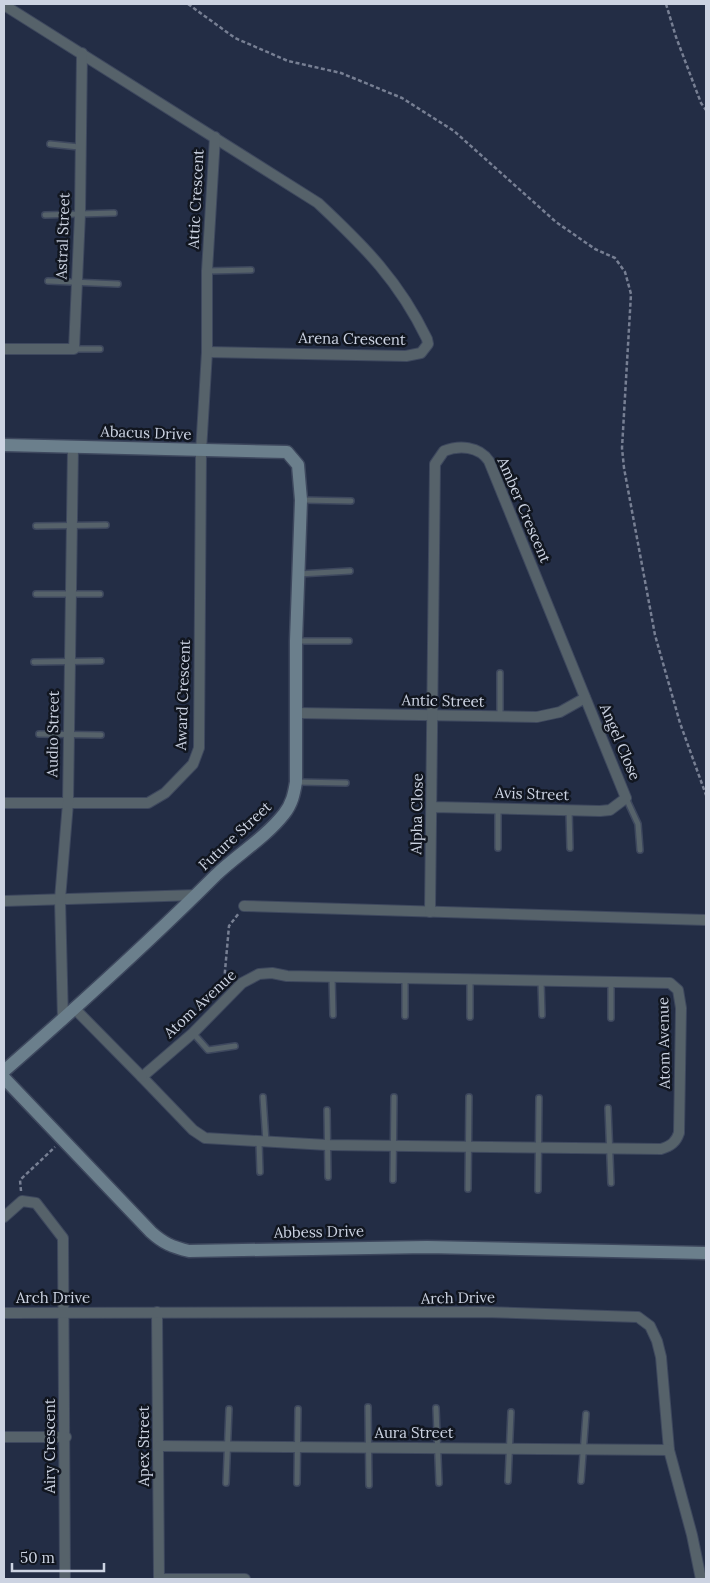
<svg xmlns="http://www.w3.org/2000/svg" width="710" height="1583" viewBox="0 0 710 1583" font-family="Lora,serif">
	<rect width="100%" height="100%" fill="#232d45"/>
	<g fill="none" stroke-linecap="round" stroke-linejoin="round">
		<defs>
			<g id="lane">
				<path d="M50 144 79 147"/>
				<path d="M45 215 114 213"/>
				<path d="M207 271 251 270"/>
				<path d="M48 281 118 284"/>
				<path d="M74 349H100"/>
				<path d="M302 500 351 501"/>
				<path d="M36 526 106 525"/>
				<path d="M299 574 350 571"/>
				<path d="M36 594H100"/>
				<path d="M297 641H349"/>
				<path d="M34 662 101 661"/>
				<path d="M500 673V717"/>
				<path d="M39 734 101 735"/>
				<path d="M297 782 346 783"/>
				<path d="M626 798 638 824 640 850"/>
				<path d="M569 810 570 848"/>
				<path d="M498 848V809"/>
				<path d="M332 977 333 1015"/>
				<path d="M541 982 542 1015"/>
				<path d="M405 1016V979"/>
				<path d="M470 1017V981"/>
				<path d="M611 1018V982"/>
				<path d="M193 1033 208 1050 235 1046"/>
				<path d="M263 1097 266 1142"/>
				<path d="M608 1108 611 1183"/>
				<path d="M327 1110 328 1177"/>
				<path d="M259 1142 260 1172"/>
				<path d="M393 1180 394 1097"/>
				<path d="M468 1189 469 1097"/>
				<path d="M538 1190 539 1098"/>
				<path d="M368 1407 369 1485"/>
				<path d="M436 1408 439 1483"/>
				<path d="M508 1481 511 1412"/>
				<path d="M581 1481 586 1414"/>
				<path d="M226 1483 229 1409"/>
				<path d="M297 1483 298 1409"/>
			</g>
			<g id="street">
				<path d="M4 5 318 203C365 247 399 281 427 339L428 344 421 353 406 356 207 352"/>
				<path d="M4 349H74L80 214 82 53"/>
				<path d="M296 713 537 717 560 712 585 698"/>
				<path d="M4 803H148L165 793 193 764 199 748 201 451 207 352V271L215 137"/>
				<path d="M4 901 197 895"/>
				<path d="M244 906 706 920"/>
				<path d="M430 912 435 464 444 451C459 445 479 446 489 461L626 798 610 810 600 811 433 807"/>
				<path d="M272 973 287 976 670 983 678 990 681 1008 679 1133C676 1142 671 1146 661 1149L327 1145 205 1138 193 1130 142 1077 193 1033 242 983 259 974Z"/>
				<path d="M75 1009 142 1077"/>
				<path d="M63 1020 60 899 68 803 73 447"/>
				<path d="M4 1217 22 1201 36 1203 63 1238 65 1579"/>
				<path d="M157 1312 159 1579"/>
				<path d="M4 1313 484 1312 638 1317 650 1326 657 1341 661 1357 669 1450 692 1535 701 1579"/>
				<path d="M4 1437H66"/>
				<path d="M159 1446 669 1450"/>
				<path d="M159 1579H245"/>
			</g>
			<g id="secondary">
				<path d="M4 445 287 452 298 465 301 500 296 641V782C294 794 292 804 284 814 265 838 238 854 216 875 148 943 76 1008 4 1071"/>
				<path d="M4 1078 151 1232C163 1243 172 1247 189 1251L427 1247 706 1253"/>
			</g>
		</defs>
		<use href="#lane" stroke="#3e485e" stroke-width="8"/>
		<use href="#street" stroke="#3e485e" stroke-width="12"/>
		<use href="#secondary" stroke="#3e485e" stroke-width="15"/>
		<g stroke="#777f93" stroke-width="2.5" stroke-dasharray="4 2.5" stroke-linecap="butt">
			<path d="M188 4 235 38 288 61 341 73 402 98 454 131 556 222 595 249 615 258 625 272 631 294 622 448 624 468 655 635 680 723 706 795"/>
			<path d="M666 4 676 37 701 103 706 110"/>
			<path d="M226 986 224 982 229 926 239 913"/>
			<path d="M21 1191 20 1180 55 1147"/>
		</g>
		<use href="#lane" stroke="#56626a" stroke-width="5"/>
		<use href="#street" stroke="#56626a" stroke-width="10"/>
		<use href="#secondary" stroke="#6b7f8c" stroke-width="12"/>
	</g>
	<g text-anchor="middle" stroke-width="5" stroke-linejoin="round" paint-order="stroke">
		<g font-size="15" fill="#ccd3e2" stroke="#111620">
			<text transform="translate(196 199) rotate(-87)" y="5">Attic Crescent</text>
			<text transform="translate(63 236) rotate(-88)" y="5">Astral Street</text>
			<text transform="translate(352 339) rotate(1)" y="5">Arena Crescent</text>
			<text transform="translate(146 433) rotate(2)" y="5">Abacus Drive</text>
			<text transform="translate(524 510) rotate(67)" y="5">Amber Crescent</text>
			<text transform="translate(183 695) rotate(-88)" y="5">Award Crescent</text>
			<text transform="translate(443 701) rotate(1)" y="5">Antic Street</text>
			<text transform="translate(53 734) rotate(-89)" y="5">Audio Street</text>
			<text transform="translate(620 742) rotate(67)" y="5">Angel Close</text>
			<text transform="translate(532 794) rotate(2)" y="5">Avis Street</text>
			<text transform="translate(417 814) rotate(-89)" y="5">Alpha Close</text>
			<text transform="translate(235 836) rotate(-43)" y="5">Future Street</text>
			<text transform="translate(200 1004) rotate(-43)" y="5">Atom Avenue</text>
			<text transform="translate(664 1043) rotate(-91)" y="5">Atom Avenue</text>
			<text transform="translate(319 1232) rotate(-1)" y="5">Abbess Drive</text>
			<text x="53" y="1303">Arch Drive</text>
			<text transform="translate(458 1298) rotate(-1)" y="5">Arch Drive</text>
			<text x="414" y="1438">Aura Street</text>
			<text transform="translate(50 1446) rotate(-90)" y="5">Airy Crescent</text>
			<text transform="translate(144 1446) rotate(-90)" y="5">Apex Street</text>
		</g>
	</g>
	<rect width="710" height="1583" fill="none" stroke="#ccd3e2" stroke-width="10"/>
	<path d="M12 1563v8h92v-8" fill="none" stroke="#ccd3e2" stroke-width="2.5"/>
	<text x="20" y="1563" font-size="15" fill="#ccd3e2" stroke="#111620" stroke-width="4" paint-order="stroke">50 m</text>
</svg>
